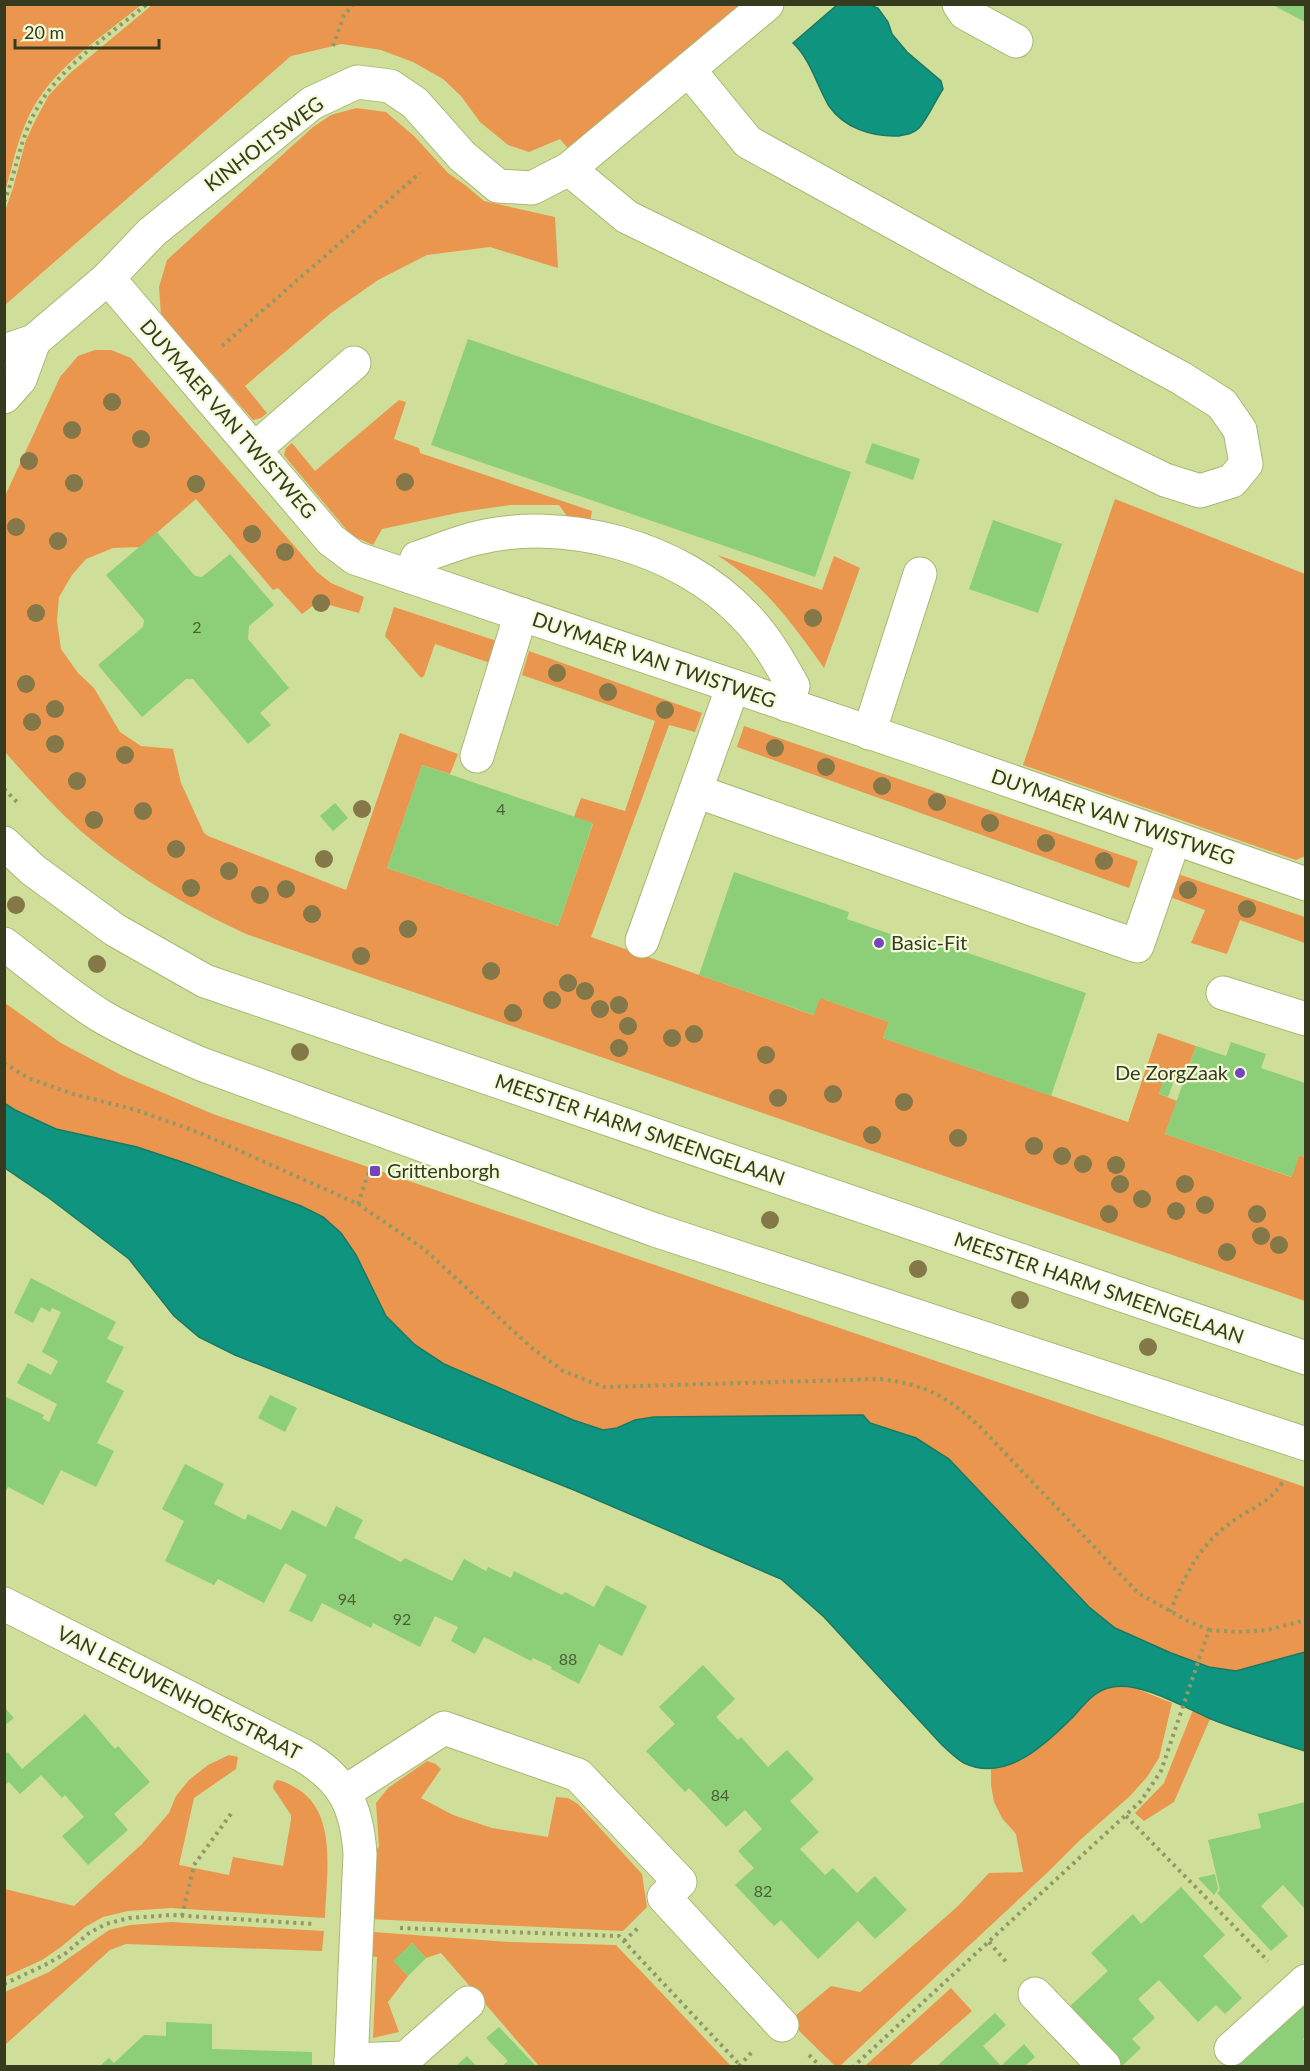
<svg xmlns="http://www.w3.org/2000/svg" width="1310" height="2071" viewBox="0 0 1310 2071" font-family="Lato,sans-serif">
	<rect width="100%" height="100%" fill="#cfde99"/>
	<g fill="#ea964f">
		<path d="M5 4 141 5C101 38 50 69 28 118 17 141 12 167 5 192Z"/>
		<path d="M152 5H749L571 152 560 139 529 152 508 145 480 122 461 96 443 79 413 62 381 50 342 44 291 56 5 305V211L13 188 26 140 36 119 49 95 69 74Z"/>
		<path d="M356 108 386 112 414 136 448 173 465 185 484 201 555 217 558 268 490 247 427 255 378 280 331 313 245 386 267 413 261 418 253 420 161 315 159 287 167 260 313 127 331 115Z"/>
		<path d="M95 350H111L131 358 317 572 331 583 364 597 359 613 318 602 302 614 278 588 273 590 196 499 140 547 113 548 86 559 72 575 59 597 57 621 61 649 78 673 94 688 120 732 141 746 173 749 181 783 204 833 208 836 346 890 400 733 458 754 450 774 422 765 387 868 558 926 593 824 574 817 581 798 625 811 655 721 522 675 529 651 702 713 695 732 669 725 591 937 813 1015 820 998 889 1022 883 1038 1128 1122 1158 1033 1196 1046 1184 1079 1166 1075 1159 1094 1177 1101 1165 1134 1291 1177 1299 1155 1305 1157V1301L246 934C188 907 131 874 82 832 54 807 29 779 5 752V496L60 377 78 356Z"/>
		<path d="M399 400 406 402 394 439 419 448 420 453 592 511 590 523 569 519 559 505H510L462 512 382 529 373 545 351 535 287 459 284 455 286 448 292 443 315 471Z"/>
		<path d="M1115 499 1305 574V856L1296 860 1023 765Z"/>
		<path d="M717 555 822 590 834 556 860 568 824 668C791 622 766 586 717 555Z"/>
		<path d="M394 607 497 641 490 663 435 644 424 676 421 678 385 636Z"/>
		<path d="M744 726 1138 861 1129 888 737 747Z"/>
		<path d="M1178 874 1305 917V943L1240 920 1227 954 1191 943 1205 910 1170 897Z"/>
		<path d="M5 1003 61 1043 121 1075 213 1114 1305 1487V1652L1236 1671 1209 1667 1171 1653 1115 1628 1089 1607 916 1438 870 1423 863 1415 654 1417 635 1420 617 1428 603 1431 573 1420 444 1364 415 1345 385 1316 356 1255 341 1233 137 1147 56 1129 15 1110 5 1103Z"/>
		<path d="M1117 1686 1135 1688 1172 1703 1159 1758 1147 1777 1130 1796 1080 1840 1049 1871 840 2066H835L789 2021 831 1986 860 1992 957 1907 989 1873 1023 1872 1016 1834 1002 1818 994 1802 991 1785V1768L1022 1760 1042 1746 1095 1694 1105 1689Z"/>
		<path d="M1193 1710 1210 1719 1174 1802 1144 1821 1135 1813 1164 1783Z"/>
		<path d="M229 1755 238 1757 236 1769 194 1798 179 1865 229 1875 233 1857 283 1866 291 1820V1815L273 1788 274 1783 277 1780C284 1781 289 1784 294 1787 339 1810 326 1876 325 1918L171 1908 128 1911 103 1917 85 1927 61 1947 42 1960 5 1977V1889L74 1906 142 1844 169 1813 176 1796 189 1780 208 1765Z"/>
		<path d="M427 1761 436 1764 441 1769 421 1798 453 1815 492 1828 548 1837 556 1797 568 1798 578 1804 642 1874 647 1907 623 1931 369 1919V1857L379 1847 376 1803 388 1788Z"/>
		<path d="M171 1922 324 1931 322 1951 126 1944 110 1950 5 2045V1992L49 1972 109 1930 130 1925Z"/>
		<path d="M373 1932 509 1942 616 1945 731 2066H539L441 1953 426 1958 412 1943 394 1961 408 1976 388 2002 399 2032 373 2038 377 1957 371 1956Z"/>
		<path d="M951 1988 972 2011 909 2066H865Z"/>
	</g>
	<g fill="#0f9480" stroke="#1b7963" stroke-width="1.5">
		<path d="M837 5H870L878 8 888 22 892 34 907 52 941 81 943 89C935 101 928 118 919 128 913 134 905 135 898 136 872 137 844 128 829 106 816 84 811 60 793 43Z"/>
		<path d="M4 1103 15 1110 56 1129 137 1147 188 1164 301 1206 323 1217 341 1233 356 1255 386 1316 415 1345 444 1364 573 1420 603 1430 617 1428 635 1420 654 1417 863 1415 870 1423 916 1438 949 1459 1089 1607 1115 1628 1171 1653 1209 1667 1236 1671 1305 1652V1751C1274 1741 1241 1731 1211 1719 1183 1707 1137 1679 1108 1688 1093 1692 1083 1706 1073 1717 1046 1744 1006 1783 964 1763 956 1759 949 1751 942 1745L824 1617 781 1579 574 1490 235 1355 199 1337 174 1316 129 1259 49 1198 5 1168Z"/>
	</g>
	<g fill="#8dce78">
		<path d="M1271 4H1305V22Z"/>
		<path d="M468 339 851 472 815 577 431 445Z"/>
		<path d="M872 443 920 459 913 480 865 463Z"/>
		<path d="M993 520 1062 544 1038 613 969 589Z"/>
		<path d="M157 532 195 576 202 577 230 554 274 605 249 626 248 639 289 688 260 713 271 725 248 744 193 679H186L142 717 98 665 143 627 144 620 106 575Z"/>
		<path d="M422 765 593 823 558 926 387 868Z"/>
		<path d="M335 803 348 818 333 831 320 816Z"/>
		<path d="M734 872 849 912 847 919 916 943 918 936 1086 993 1051 1096 883 1038 889 1022 820 998 814 1015 699 975Z"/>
		<path d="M1231 1042 1266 1054 1261 1068 1305 1083V1157L1299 1155 1292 1177 1165 1134 1196 1046 1226 1056Z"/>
		<path d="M1165 1074 1175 1078 1168 1097 1159 1094Z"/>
		<path d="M31 1278 116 1322 107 1339 124 1347 106 1382 124 1391 97 1443 114 1451 96 1487 61 1470 43 1505 8 1487 4 1494V1396L44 1415 42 1418 49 1422 57 1404 17 1383 28 1363 51 1375 58 1361 42 1352 61 1312 52 1308 50 1312 41 1307 33 1323 14 1313Z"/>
		<path d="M270 1395 297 1408 285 1432 258 1418Z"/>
		<path d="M185 1464 224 1484 214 1504 245 1520 248 1514 281 1530 292 1510 326 1527 336 1506 363 1520 354 1538 401 1562 405 1558 452 1581 464 1559 486 1571 488 1567 511 1578 514 1571 562 1595 565 1592 594 1607 606 1585 647 1606 622 1656 599 1644 579 1684 551 1669 552 1667 533 1658 531 1661 484 1637 475 1654 451 1641 458 1627 435 1616 420 1647 373 1623 371 1628 369 1627 322 1603 312 1622 289 1611 307 1575 285 1563 264 1603 218 1579 214 1585 165 1561 184 1521 162 1509Z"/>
		<path d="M703 1665 735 1699 716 1717 738 1740 741 1737 768 1767 787 1750 814 1779 790 1801 819 1832 800 1849 825 1875 833 1868 857 1893 875 1876 907 1910 875 1939 858 1921 818 1959 781 1920 774 1926 735 1885 754 1868 738 1851 762 1829 745 1810 726 1827 689 1788 685 1792 646 1751 675 1724 659 1707Z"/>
		<path d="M4 1707 14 1718 4 1726Z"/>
		<path d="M85 1714 115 1749 118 1746 150 1782 114 1814 128 1830 88 1865 62 1836 84 1817 65 1795 62 1798 41 1775 20 1794 9 1782 4 1786V1755L8 1752 22 1769Z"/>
		<path d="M1305 1802V1909L1283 1885 1261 1906 1288 1936 1271 1951 1217 1893 1220 1890 1208 1840 1261 1828 1258 1814Z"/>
		<path d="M1215 1874 1218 1889 1214 1895 1198 1878Z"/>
		<path d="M1181 1887 1225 1935 1203 1956 1242 1998 1225 2014 1216 2005 1198 2022 1159 1980 1138 1999 1155 2018 1132 2039 1141 2048 1122 2066 1068 2008 1108 1971 1091 1953 1133 1914 1141 1924Z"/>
		<path d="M412 1943 426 1958 408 1976 393 1961Z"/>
		<path d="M1305 2002V2037L1303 2039 1305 2042V2066H1240L1238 2065Z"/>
		<path d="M995 2013 1006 2025 983 2046 1001 2066 1024 2044 1035 2057 1025 2066H937Z"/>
		<path d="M166 2022 212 2024V2049L312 2052V2066H100L109 2058 114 2063 144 2035 166 2036Z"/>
		<path d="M499 2027 536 2066H502L508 2061 486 2038Z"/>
		<path d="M467 2056 476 2066H456Z"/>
	</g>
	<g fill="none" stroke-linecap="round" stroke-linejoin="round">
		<defs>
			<g id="minor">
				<path d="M959 4 965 13 1016 41"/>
				<path d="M569 169 627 217 1165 480 1200 491 1232 481 1246 464 1240 430 1222 404 1181 378 971 265 748 142 689 70"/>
				<path d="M108 278 331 540 355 558 916 748 1306 884"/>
				<path d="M4 351 34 341 108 278 152 232 312 103 357 82 390 86 415 103 462 156 498 186 532 188 569 169 767 4"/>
				<path d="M4 397 20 379 34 341"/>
				<path d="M255 449 354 363"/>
				<path d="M411 577 417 558C435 552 454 544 473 539 563 515 680 547 744 615 765 636 779 661 793 686L787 705"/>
				<path d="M869 733 920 574"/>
				<path d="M477 756 521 614"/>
				<path d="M696 791 1137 946 1174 839"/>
				<path d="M4 843 33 870 115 930 205 981 1306 1358"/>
				<path d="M642 941 733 686"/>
				<path d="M4 944C36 968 67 995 101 1016 133 1035 167 1049 201 1064L655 1230 1306 1444"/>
				<path d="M1223 993 1306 1019"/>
				<path d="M4 1604 302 1755C344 1779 357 1807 360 1854L351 2066"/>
				<path d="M345 1792 444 1728 578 1775 680 1882 664 1897 782 2025"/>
				<path d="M1035 1994 1104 2066"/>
				<path d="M1231 2049 1306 1981"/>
				<path d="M351 2060 406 2058 468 2003"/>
			</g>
		</defs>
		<use href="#minor" stroke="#a9b774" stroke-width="35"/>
		<g stroke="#8f9a67" stroke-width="4" stroke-dasharray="3 4.5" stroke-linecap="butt">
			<path d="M333 46 344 15 354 4"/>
			<path d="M4 202C15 175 19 145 32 118 55 69 106 38 147 4"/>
			<path d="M222 346 420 173"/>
			<path d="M4 789 18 803"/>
			<path d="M4 1063 28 1078 73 1094 136 1110 200 1133 358 1204 424 1249 532 1348 563 1371 604 1387 881 1379C928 1385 950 1398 984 1431L1138 1593 1188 1621 1209 1630 1161 1771 1141 1801 854 2066"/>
			<path d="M358 1204 369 1171"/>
			<path d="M1170 1612C1186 1573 1200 1543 1236 1519 1258 1504 1266 1505 1283 1482"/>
			<path d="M1209 1630 1237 1632 1268 1630 1306 1620"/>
			<path d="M1126 1816 1268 1961"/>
			<path d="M182 1916 194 1865 233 1811"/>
			<path d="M400 1928 619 1936 739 2064"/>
			<path d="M624 1941 638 1928"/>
			<path d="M989 1942 1008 1964"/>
			<path d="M4 1984 45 1965 66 1953 89 1933 106 1924 129 1918 171 1915 314 1924"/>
			<path d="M809 2055 820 2066"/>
			<path d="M739 2066 752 2052"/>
		</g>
		<use href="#minor" stroke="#fff" stroke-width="33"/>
	</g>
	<g fill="#847848">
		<circle cx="112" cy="402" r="9"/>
		<circle cx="72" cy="430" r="9"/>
		<circle cx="141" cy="439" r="9"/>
		<circle cx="29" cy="461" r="9"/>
		<circle cx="405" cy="482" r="9"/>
		<circle cx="74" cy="483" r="9"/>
		<circle cx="196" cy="484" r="9"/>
		<circle cx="16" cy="527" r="9"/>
		<circle cx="252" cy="534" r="9"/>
		<circle cx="58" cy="541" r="9"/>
		<circle cx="285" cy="552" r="9"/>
		<circle cx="321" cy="603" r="9"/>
		<circle cx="36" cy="613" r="9"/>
		<circle cx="813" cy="618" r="9"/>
		<circle cx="557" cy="673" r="9"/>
		<circle cx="26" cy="684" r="9"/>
		<circle cx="608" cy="692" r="9"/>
		<circle cx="55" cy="709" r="9"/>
		<circle cx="665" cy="710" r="9"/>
		<circle cx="32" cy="722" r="9"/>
		<circle cx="55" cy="744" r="9"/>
		<circle cx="775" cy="748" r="9"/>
		<circle cx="125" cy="755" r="9"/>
		<circle cx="826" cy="767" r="9"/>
		<circle cx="77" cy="781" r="9"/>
		<circle cx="882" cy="786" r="9"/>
		<circle cx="937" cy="802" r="9"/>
		<circle cx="362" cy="809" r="9"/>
		<circle cx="143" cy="811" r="9"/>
		<circle cx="94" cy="820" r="9"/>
		<circle cx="990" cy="823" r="9"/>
		<circle cx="1046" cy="843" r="9"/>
		<circle cx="176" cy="849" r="9"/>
		<circle cx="324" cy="859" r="9"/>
		<circle cx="1104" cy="861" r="9"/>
		<circle cx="229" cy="871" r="9"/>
		<circle cx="191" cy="888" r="9"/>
		<circle cx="286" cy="889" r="9"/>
		<circle cx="1188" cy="890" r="9"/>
		<circle cx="260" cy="895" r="9"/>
		<circle cx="16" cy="905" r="9"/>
		<circle cx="1247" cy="909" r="9"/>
		<circle cx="312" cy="914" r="9"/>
		<circle cx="408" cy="929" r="9"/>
		<circle cx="361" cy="956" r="9"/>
		<circle cx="97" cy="964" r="9"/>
		<circle cx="491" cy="971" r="9"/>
		<circle cx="568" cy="983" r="9"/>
		<circle cx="585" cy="991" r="9"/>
		<circle cx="552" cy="1000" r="9"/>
		<circle cx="619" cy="1005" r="9"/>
		<circle cx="600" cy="1009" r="9"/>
		<circle cx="513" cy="1013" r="9"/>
		<circle cx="628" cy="1026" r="9"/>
		<circle cx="694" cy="1034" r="9"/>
		<circle cx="672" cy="1038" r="9"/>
		<circle cx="619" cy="1048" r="9"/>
		<circle cx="300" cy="1052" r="9"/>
		<circle cx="766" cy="1055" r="9"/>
		<circle cx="833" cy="1094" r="9"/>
		<circle cx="778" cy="1098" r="9"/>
		<circle cx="904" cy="1102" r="9"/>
		<circle cx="872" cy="1135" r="9"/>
		<circle cx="958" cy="1138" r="9"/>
		<circle cx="1034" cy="1146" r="9"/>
		<circle cx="1062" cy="1156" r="9"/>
		<circle cx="1083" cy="1164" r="9"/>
		<circle cx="1116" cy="1165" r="9"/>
		<circle cx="1120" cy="1184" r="9"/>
		<circle cx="1185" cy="1184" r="9"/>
		<circle cx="1142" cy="1199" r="9"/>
		<circle cx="1205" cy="1205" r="9"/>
		<circle cx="1176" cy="1211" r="9"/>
		<circle cx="1109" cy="1214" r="9"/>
		<circle cx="1257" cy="1214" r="9"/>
		<circle cx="770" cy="1220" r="9"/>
		<circle cx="1261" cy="1236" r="9"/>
		<circle cx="1279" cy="1245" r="9"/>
		<circle cx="1227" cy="1252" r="9"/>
		<circle cx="918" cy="1269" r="9"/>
		<circle cx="1020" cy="1300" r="9"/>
		<circle cx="1148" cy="1347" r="9"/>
	</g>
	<g fill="#7645bd" stroke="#f3fbd9" stroke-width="2">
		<circle cx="879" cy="943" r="6"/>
		<circle cx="1240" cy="1073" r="6"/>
		<rect x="369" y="1165" width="12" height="12" rx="3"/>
	</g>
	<g text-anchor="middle" stroke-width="4.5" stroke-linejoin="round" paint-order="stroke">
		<g font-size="16" fill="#4c6036">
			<text x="197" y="633">2</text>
			<text x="501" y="815">4</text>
			<text x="347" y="1605">94</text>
			<text x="402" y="1625">92</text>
			<text x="568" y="1665">88</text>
			<text x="720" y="1801">84</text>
			<text x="763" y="1897">82</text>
		</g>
		<g font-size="20" fill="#363b20" stroke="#f3fbd9">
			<text transform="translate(264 144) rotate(-37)" y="7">KINHOLTSWEG</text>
			<text transform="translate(228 419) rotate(49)" y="7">DUYMAER VAN TWISTWEG</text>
			<text transform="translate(654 660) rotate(19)" y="7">DUYMAER VAN TWISTWEG</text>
			<text transform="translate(1113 817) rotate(19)" y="7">DUYMAER VAN TWISTWEG</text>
			<text transform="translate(640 1130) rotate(19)" y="7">MEESTER HARM SMEENGELAAN</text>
			<text transform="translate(1099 1288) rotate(19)" y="7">MEESTER HARM SMEENGELAAN</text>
			<text transform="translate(179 1693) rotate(27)" y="7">VAN LEEUWENHOEKSTRAAT</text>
		</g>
		<g font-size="20" fill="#363b20" stroke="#f3fbd9" text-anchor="start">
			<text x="891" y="950">Basic-Fit</text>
			<text x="1228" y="1080" text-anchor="end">De ZorgZaak</text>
			<text x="387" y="1178">Grittenborgh</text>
		</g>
	</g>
	<rect width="1310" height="2071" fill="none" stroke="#363b20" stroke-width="12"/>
	<path d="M15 39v9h144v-9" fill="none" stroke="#363b20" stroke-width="3"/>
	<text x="24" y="39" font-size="18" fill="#363b20" stroke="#f3fbd9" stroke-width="4.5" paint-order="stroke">20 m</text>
</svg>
